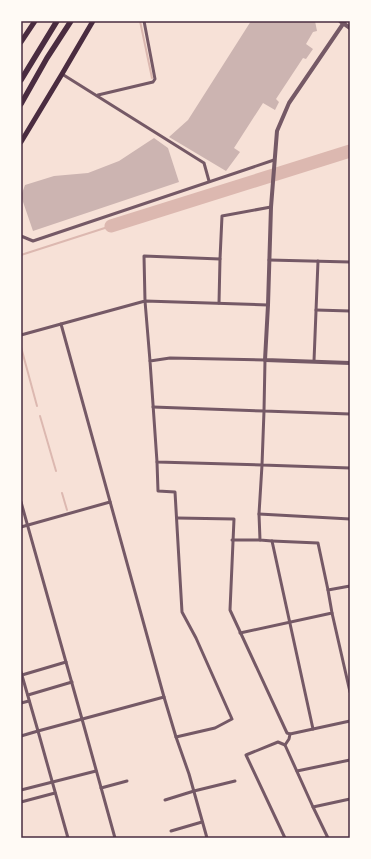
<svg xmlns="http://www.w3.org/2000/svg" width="371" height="859" viewBox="0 0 371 859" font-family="Ubuntu,sans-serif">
	<rect width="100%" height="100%" fill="#f7e1d7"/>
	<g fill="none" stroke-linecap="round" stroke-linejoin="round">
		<g stroke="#dcb8b0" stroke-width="2">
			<path d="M140 21 152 78"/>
			<path d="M21 255 111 226"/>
			<path d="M21 347 37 406"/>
			<path d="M40 416 56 471"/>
			<path d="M62 493 67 510"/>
		</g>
		<path stroke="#dcb8b0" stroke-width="13" d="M111 226 350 151"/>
	</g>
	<g fill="#ccb4b1">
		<path d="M251 21H315L317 31 313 32 306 44 313 49 306 59 303 58 276 99 279 102 275 110 263 103 234 148 240 152 226 171 169 137 188 120Z"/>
		<path d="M154 138 168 148 179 182 33 231 21 196 25 185 54 176 88 173 119 161Z"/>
	</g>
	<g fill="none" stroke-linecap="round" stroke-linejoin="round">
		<g stroke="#755966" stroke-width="3">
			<path d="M62 74 204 163 209 181"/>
			<path d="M98 95 153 82 155 79 144 21"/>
			<path d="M21 236 33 241 274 160"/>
			<path d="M269 260 350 262"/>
			<path d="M219 303 220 259"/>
			<path d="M316 310 350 311"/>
			<path d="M21 335 61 324"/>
			<path d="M150 361 145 301 268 305"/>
			<path d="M314 361 318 261"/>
			<path d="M153 407 264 411 262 465 350 468"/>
			<path d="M157 462 158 491 175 492 182 612 196 638 232 719 215 728 176 737 189 774 207 838"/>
			<path d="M21 502 82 719 115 838"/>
			<path d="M259 514 350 519"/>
			<path d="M177 518 234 519 230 610 287 733 290 734 289 739 285 745 313 807 328 838"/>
			<path d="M21 527 110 502"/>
			<path d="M232 540H260"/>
			<path d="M272 541 318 543 328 590 350 586"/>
			<path d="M332 613 350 692"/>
			<path d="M240 633 332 613 328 590"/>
			<path d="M21 672 38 731 21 736"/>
			<path d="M22 675 66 662"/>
			<path d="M28 695 72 682"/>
			<path d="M164 697 176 737"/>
			<path d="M21 703 29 701"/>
			<path d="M313 729 272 541 260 540 259 514 262 465 157 462 150 361 170 358 265 360 264 411 350 414"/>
			<path d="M290 734 350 721"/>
			<path d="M297 771 350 760"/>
			<path d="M101 788 127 781"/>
			<path d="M21 790 96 771"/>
			<path d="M165 800 194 791 235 781"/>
			<path d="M21 802 55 793"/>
			<path d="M313 807 350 799"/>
			<path d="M171 831 202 822"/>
			<path d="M68 838 38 731 164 697 61 324 145 301 144 256 220 259 222 216 271 207"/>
			<path d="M285 838 246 755 278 742 285 745"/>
		</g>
		<g stroke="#755966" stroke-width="4">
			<path d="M340 21 350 28"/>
			<path d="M345 21 289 103 277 131 271 207 268 305 265 360 350 363"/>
		</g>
		<g stroke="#4a2c40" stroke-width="5">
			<path d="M21 42 35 21"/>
			<path d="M21 142 62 74 93 21"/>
		</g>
		<g stroke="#4a2c40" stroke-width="5.5">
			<path d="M21 80 57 21"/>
			<path d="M21 104 47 58 71 21"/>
		</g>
	</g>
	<rect width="371" height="859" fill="none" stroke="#fffaf5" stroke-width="44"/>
	<rect x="22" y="22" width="327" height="815" fill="none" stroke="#4a2c40" stroke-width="1.5"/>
</svg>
